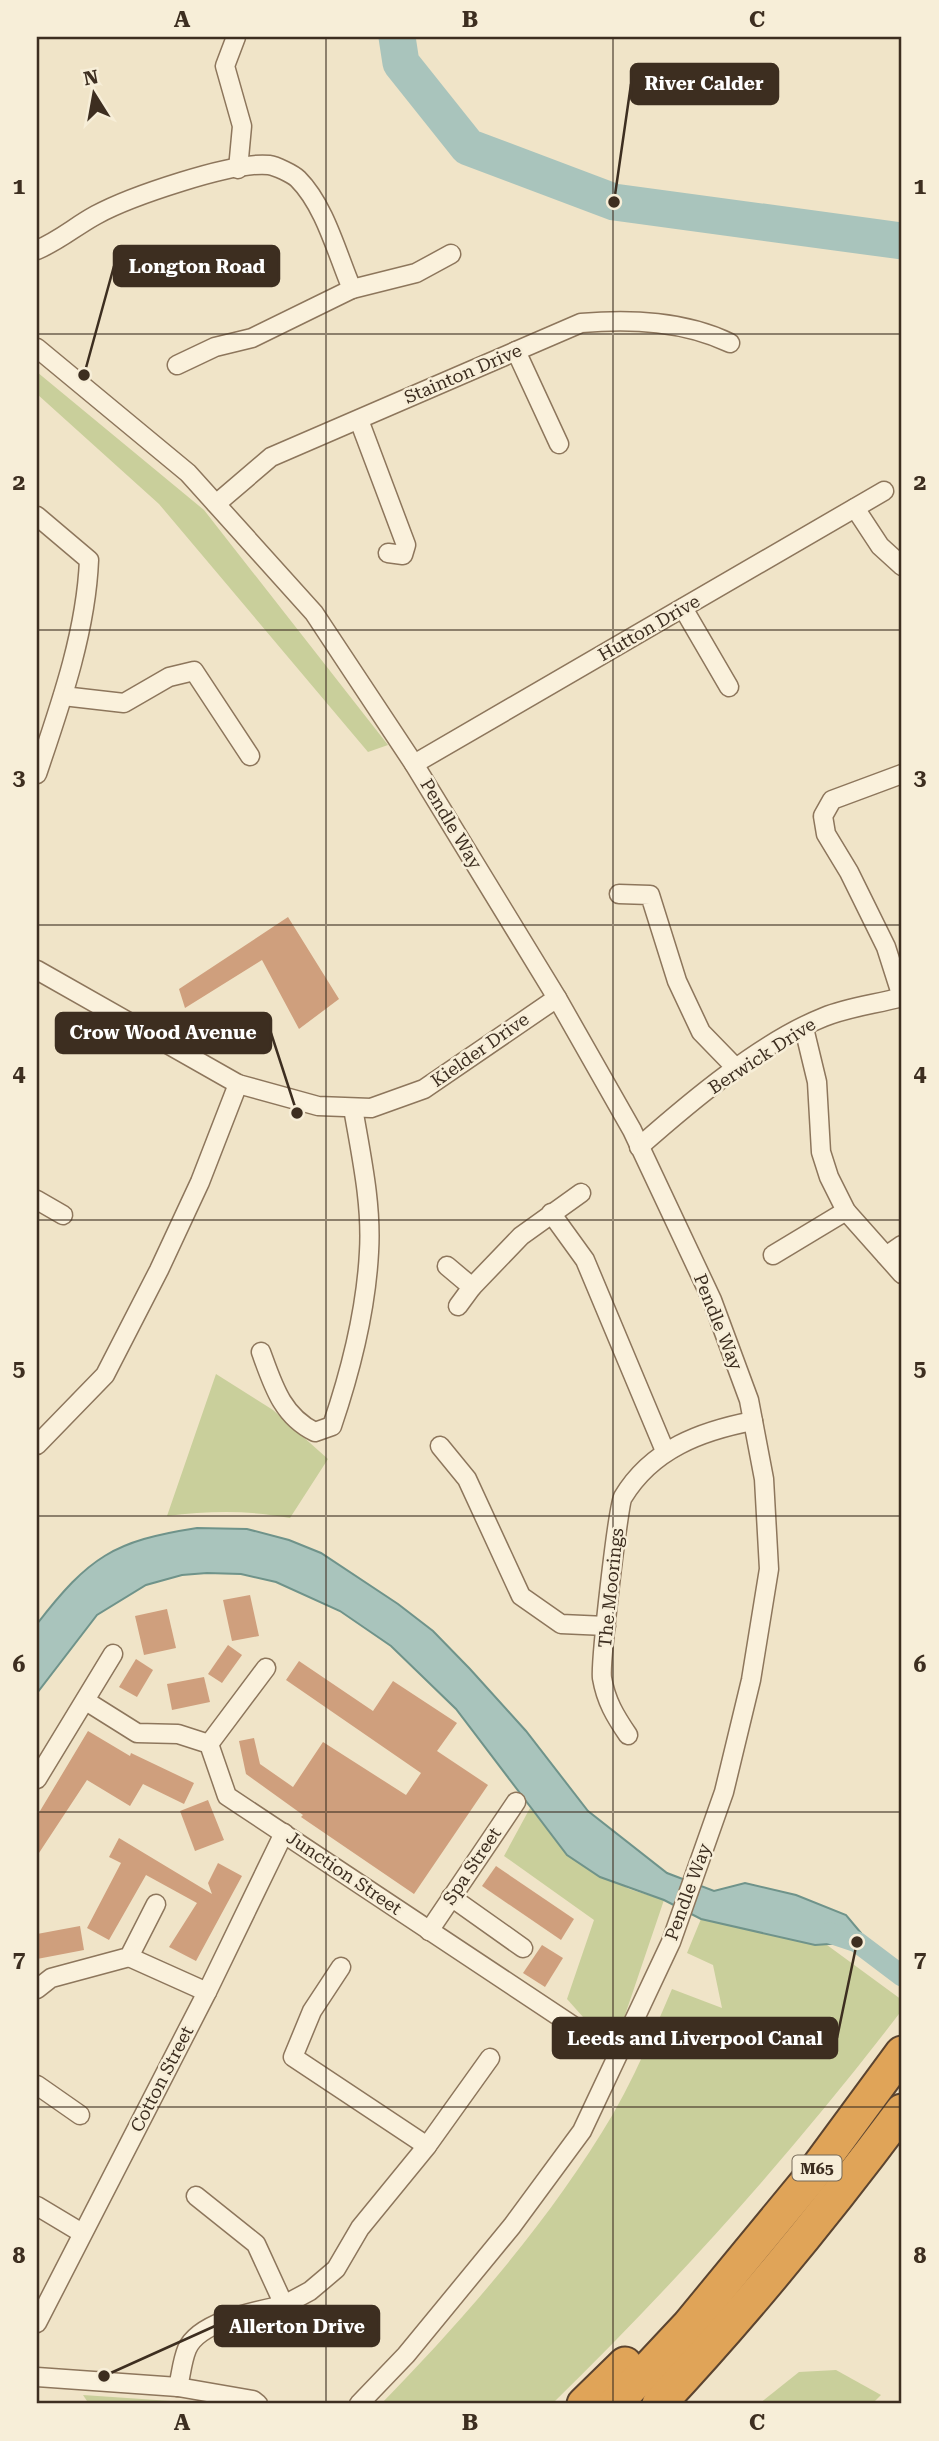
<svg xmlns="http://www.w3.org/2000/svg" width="939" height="2441" viewBox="0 0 939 2441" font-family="'Roboto Serif',serif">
	<rect width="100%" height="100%" fill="#f0e4c8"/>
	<g fill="#c9cf9b">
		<path d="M37 372 204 510 388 745 368 752 159 504 37 394Z"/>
		<path d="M216 1374 273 1410 328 1459 290 1518C248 1510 209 1511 167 1516Z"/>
		<path d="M530 1808 568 1855 629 1889 664 1900 624 2018 591 2026 567 1999 594 1920 504 1856Z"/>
		<path d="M701 1919 827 1945 902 2000V2010C796 2149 677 2282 552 2404H381C465 2318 552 2218 613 2114 636 2074 654 2031 672 1989L722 2008 713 1965 687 1953Z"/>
		<path d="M836 2370 881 2395 872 2404H759L799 2372Z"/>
		<path d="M83 2395 215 2404H89Z"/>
	</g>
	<path fill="#a9c4bc" stroke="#6f938a" stroke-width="2" d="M197 1528 247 1529 289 1540 321 1553 398 1604 433 1631 470 1669 526 1731 588 1811 667 1873 714 1891 745 1883 796 1895 846 1915 861 1933 857 1942 815 1945 701 1919 664 1900 600 1877 567 1855 456 1709 391 1646 340 1611 276 1582 241 1574 207 1573 182 1575 146 1585 97 1615 37 1693V1624C89 1557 113 1541 197 1528Z"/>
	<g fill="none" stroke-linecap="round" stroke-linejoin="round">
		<path stroke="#a9c4bc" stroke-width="21" d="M830 1933 857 1942 902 1976"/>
		<path stroke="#a9c4bc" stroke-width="37" d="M397 37 401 63 468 147 614 202 902 241"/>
	</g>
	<g fill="#cf9f7d">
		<path d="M288 917 339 999 299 1029 262 960 185 1008 179 989Z"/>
		<path d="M250 1595 259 1636 232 1641 223 1600Z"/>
		<path d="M167 1609 176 1648 144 1655 135 1616Z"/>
		<path d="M228 1645 242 1655 222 1683 208 1674Z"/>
		<path d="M136 1659 153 1670 137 1697 119 1687Z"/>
		<path d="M299 1661 373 1711 393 1681 457 1723 437 1751 488 1785 414 1894 301 1817 303 1815 246 1774 239 1741 254 1738 260 1764 293 1787 323 1742 406 1795 421 1773 286 1680Z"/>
		<path d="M204 1677 210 1702 172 1710 167 1684Z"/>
		<path d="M88 1731 130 1756 131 1753 194 1783 184 1804 143 1784 130 1806 87 1780 37 1856V1816Z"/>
		<path d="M208 1800 224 1840 195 1851 180 1811Z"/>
		<path d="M119 1838 212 1894 208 1883 218 1863 242 1876 196 1961 169 1947 197 1903 146 1875 109 1940 87 1928 121 1863 109 1857Z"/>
		<path d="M496 1866 574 1919 561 1940 482 1886Z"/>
		<path d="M80 1926 84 1950 37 1959V1934Z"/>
		<path d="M542 1945 563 1958 545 1987 523 1973Z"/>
	</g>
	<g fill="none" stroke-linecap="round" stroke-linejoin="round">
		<defs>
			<g id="street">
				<path d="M236 37 225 66 242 126 238 169"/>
				<path d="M37 250C62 239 74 227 96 215 129 197 233 161 269 165 276 166 293 174 298 179 325 206 337 254 352 289"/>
				<path d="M37 348 188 473 314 613 414 764 557 998 632 1130 712 1300 749 1400 764 1479 769 1569 751 1680 724 1792 671 1942 582 2131 512 2226 406 2355 359 2404"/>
				<path d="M516 351 559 444"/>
				<path d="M177 365 215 347 252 338 352 289 416 273 451 254"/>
				<path d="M359 420 406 545 403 555 388 553"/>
				<path d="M216 504 271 457 581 323C632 319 684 321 730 343"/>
				<path d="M855 508 880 546 902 566"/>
				<path d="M37 516 89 560C86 633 60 706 37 774"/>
				<path d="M683 608 729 687"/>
				<path d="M63 696 124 703 169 677 194 671 250 756"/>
				<path d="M414 764 884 491"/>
				<path d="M902 774 832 800 823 816 826 834 849 872 886 947 902 997"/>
				<path d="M619 894 650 895 677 981 701 1032 736 1068"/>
				<path d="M37 970 238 1084 318 1106 371 1108 424 1089 557 998"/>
				<path d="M804 1028 817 1082 821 1152 829 1177 846 1211 902 1274"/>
				<path d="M639 1147C690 1102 761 1042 824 1017 848 1007 877 1004 902 997"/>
				<path d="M37 1200 63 1215"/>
				<path d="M551 1213 585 1260 665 1451"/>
				<path d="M773 1255 846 1211"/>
				<path d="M886 1256 902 1245"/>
				<path d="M447 1266 472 1287 521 1236 581 1193"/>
				<path d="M458 1306 472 1287"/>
				<path d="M261 1352C273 1385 282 1416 315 1432L332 1426C351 1370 366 1311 369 1252 372 1204 361 1155 353 1108"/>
				<path d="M37 1445 105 1375 159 1270 200 1182 238 1084"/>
				<path d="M440 1446 467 1479 521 1596 561 1624 606 1626"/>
				<path d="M86 1701 137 1733 178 1734 209 1744 227 1796 617 2055"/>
				<path d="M628 1735C615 1716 606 1701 602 1678 600 1664 618 1505 623 1497 652 1449 701 1431 753 1421"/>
				<path d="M209 1744 266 1668"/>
				<path d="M37 1779 113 1654"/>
				<path d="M451 1897 523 1948"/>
				<path d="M429 1931 516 1802"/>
				<path d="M129 1957 207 1992"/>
				<path d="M341 1967 312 2011 293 2057 427 2146"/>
				<path d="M37 1989 51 1978 129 1957 156 1904"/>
				<path d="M37 2085 80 2115"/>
				<path d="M37 2206 82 2233"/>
				<path d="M284 2305 310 2291 336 2269 360 2228 427 2146 490 2058"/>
				<path d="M37 2323 207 1992 284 1833"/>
				<path d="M37 2377 178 2387 253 2400 258 2404"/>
				<path d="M178 2387C181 2375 182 2361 187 2349 199 2321 257 2311 284 2305L256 2244 196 2196"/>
			</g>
			<g id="highway">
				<path d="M584 2404 625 2364"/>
				<path d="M615 2404 689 2325 810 2178 902 2053"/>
				<path d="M659 2404C746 2311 826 2213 902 2111"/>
			</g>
		</defs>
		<use href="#street" stroke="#8d765c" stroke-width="21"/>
		<use href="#highway" stroke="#5b4430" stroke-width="37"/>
		<use href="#street" stroke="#faf1dc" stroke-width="18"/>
		<use href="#highway" stroke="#e0a458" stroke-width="33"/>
	</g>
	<path fill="none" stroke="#3d2e20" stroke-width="2" stroke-opacity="0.55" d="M326 37V2404M613 37V2404M37 334H902M37 630H902M37 925H902M37 1220H902M37 1516H902M37 1812H902M37 2107H902"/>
	<g text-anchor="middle" stroke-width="5" stroke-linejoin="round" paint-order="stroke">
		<rect fill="#f7eed8" stroke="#756857" stroke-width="2" x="792.5" y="2155.5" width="49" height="25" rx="5"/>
		<g font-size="16" font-weight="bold" fill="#3d2e20">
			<text x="817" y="2174">M65</text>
		</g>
		<g font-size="18" fill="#3d2e20" stroke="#f7eed8">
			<text transform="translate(463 374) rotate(-23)" y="6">Stainton Drive</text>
			<text transform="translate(649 628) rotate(-30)" y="6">Hutton Drive</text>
			<text transform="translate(451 824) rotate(59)" y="6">Pendle Way</text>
			<text transform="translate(480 1050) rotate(-35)" y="6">Kielder Drive</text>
			<text transform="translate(762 1056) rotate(-33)" y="6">Berwick Drive</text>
			<text transform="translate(718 1322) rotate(68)" y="6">Pendle Way</text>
			<text transform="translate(611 1588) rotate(-84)" y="6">The Moorings</text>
			<text transform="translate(472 1866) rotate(-56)" y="6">Spa Street</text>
			<text transform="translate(344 1873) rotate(34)" y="6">Junction Street</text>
			<text transform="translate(688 1892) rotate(-70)" y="6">Pendle Way</text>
			<text transform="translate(162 2079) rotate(-63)" y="6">Cotton Street</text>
		</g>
	</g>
	<path fill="none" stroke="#3d2e20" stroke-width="2.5" d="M614 202L631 84M84 375L114 266M297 1113L271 1033M857 1942L837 2038M104 2376L215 2326"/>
	<g fill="#3d2e20" stroke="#f7eed8" stroke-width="2.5">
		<circle cx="614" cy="202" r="7"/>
		<circle cx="84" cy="375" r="7"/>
		<circle cx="297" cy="1113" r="7"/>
		<circle cx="857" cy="1942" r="7"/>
		<circle cx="104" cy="2376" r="7"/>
	</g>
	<g fill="#3d2e20" stroke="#3d2e20" stroke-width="2.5">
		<rect x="631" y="64" width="147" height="40" rx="7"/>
		<rect x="114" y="246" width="165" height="40" rx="7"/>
		<rect x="56" y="1013" width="215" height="40" rx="7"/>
		<rect x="553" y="2018" width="284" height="40" rx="7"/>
		<rect x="215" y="2306" width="164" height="40" rx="7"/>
	</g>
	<g font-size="19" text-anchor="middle" font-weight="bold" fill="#fff">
		<text x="704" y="90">River Calder</text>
		<text x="197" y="273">Longton Road</text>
		<text x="163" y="1039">Crow Wood Avenue</text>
		<text x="695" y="2045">Leeds and Liverpool Canal</text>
		<text x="297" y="2333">Allerton Drive</text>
	</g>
	<rect width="939" height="2441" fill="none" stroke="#f7eed8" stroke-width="77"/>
	<g transform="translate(94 94) rotate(349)" stroke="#f7eed8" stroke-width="5" paint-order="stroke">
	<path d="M0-5L12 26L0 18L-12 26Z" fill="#3d2e20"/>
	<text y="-10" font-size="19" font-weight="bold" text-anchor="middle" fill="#3d2e20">N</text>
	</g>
	<rect x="38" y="38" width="862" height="2364" fill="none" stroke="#3d2e20" stroke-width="2.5"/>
	<g font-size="23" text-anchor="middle" font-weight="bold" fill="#3d2e20">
		<text x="182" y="27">A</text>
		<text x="470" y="27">B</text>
		<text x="757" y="27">C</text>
		<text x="19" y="194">1</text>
		<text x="920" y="194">1</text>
		<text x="19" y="490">2</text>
		<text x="920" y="490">2</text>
		<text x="19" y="785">3</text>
		<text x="920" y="785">3</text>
		<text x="19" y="1081">4</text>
		<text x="920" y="1081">4</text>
		<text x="19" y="1376">5</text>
		<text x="920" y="1376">5</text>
		<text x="19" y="1672">6</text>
		<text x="920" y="1672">6</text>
		<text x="19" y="1967">7</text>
		<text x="920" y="1967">7</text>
		<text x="19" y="2263">8</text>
		<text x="920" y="2263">8</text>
		<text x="182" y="2430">A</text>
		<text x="470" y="2430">B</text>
		<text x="757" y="2430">C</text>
	</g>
</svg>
